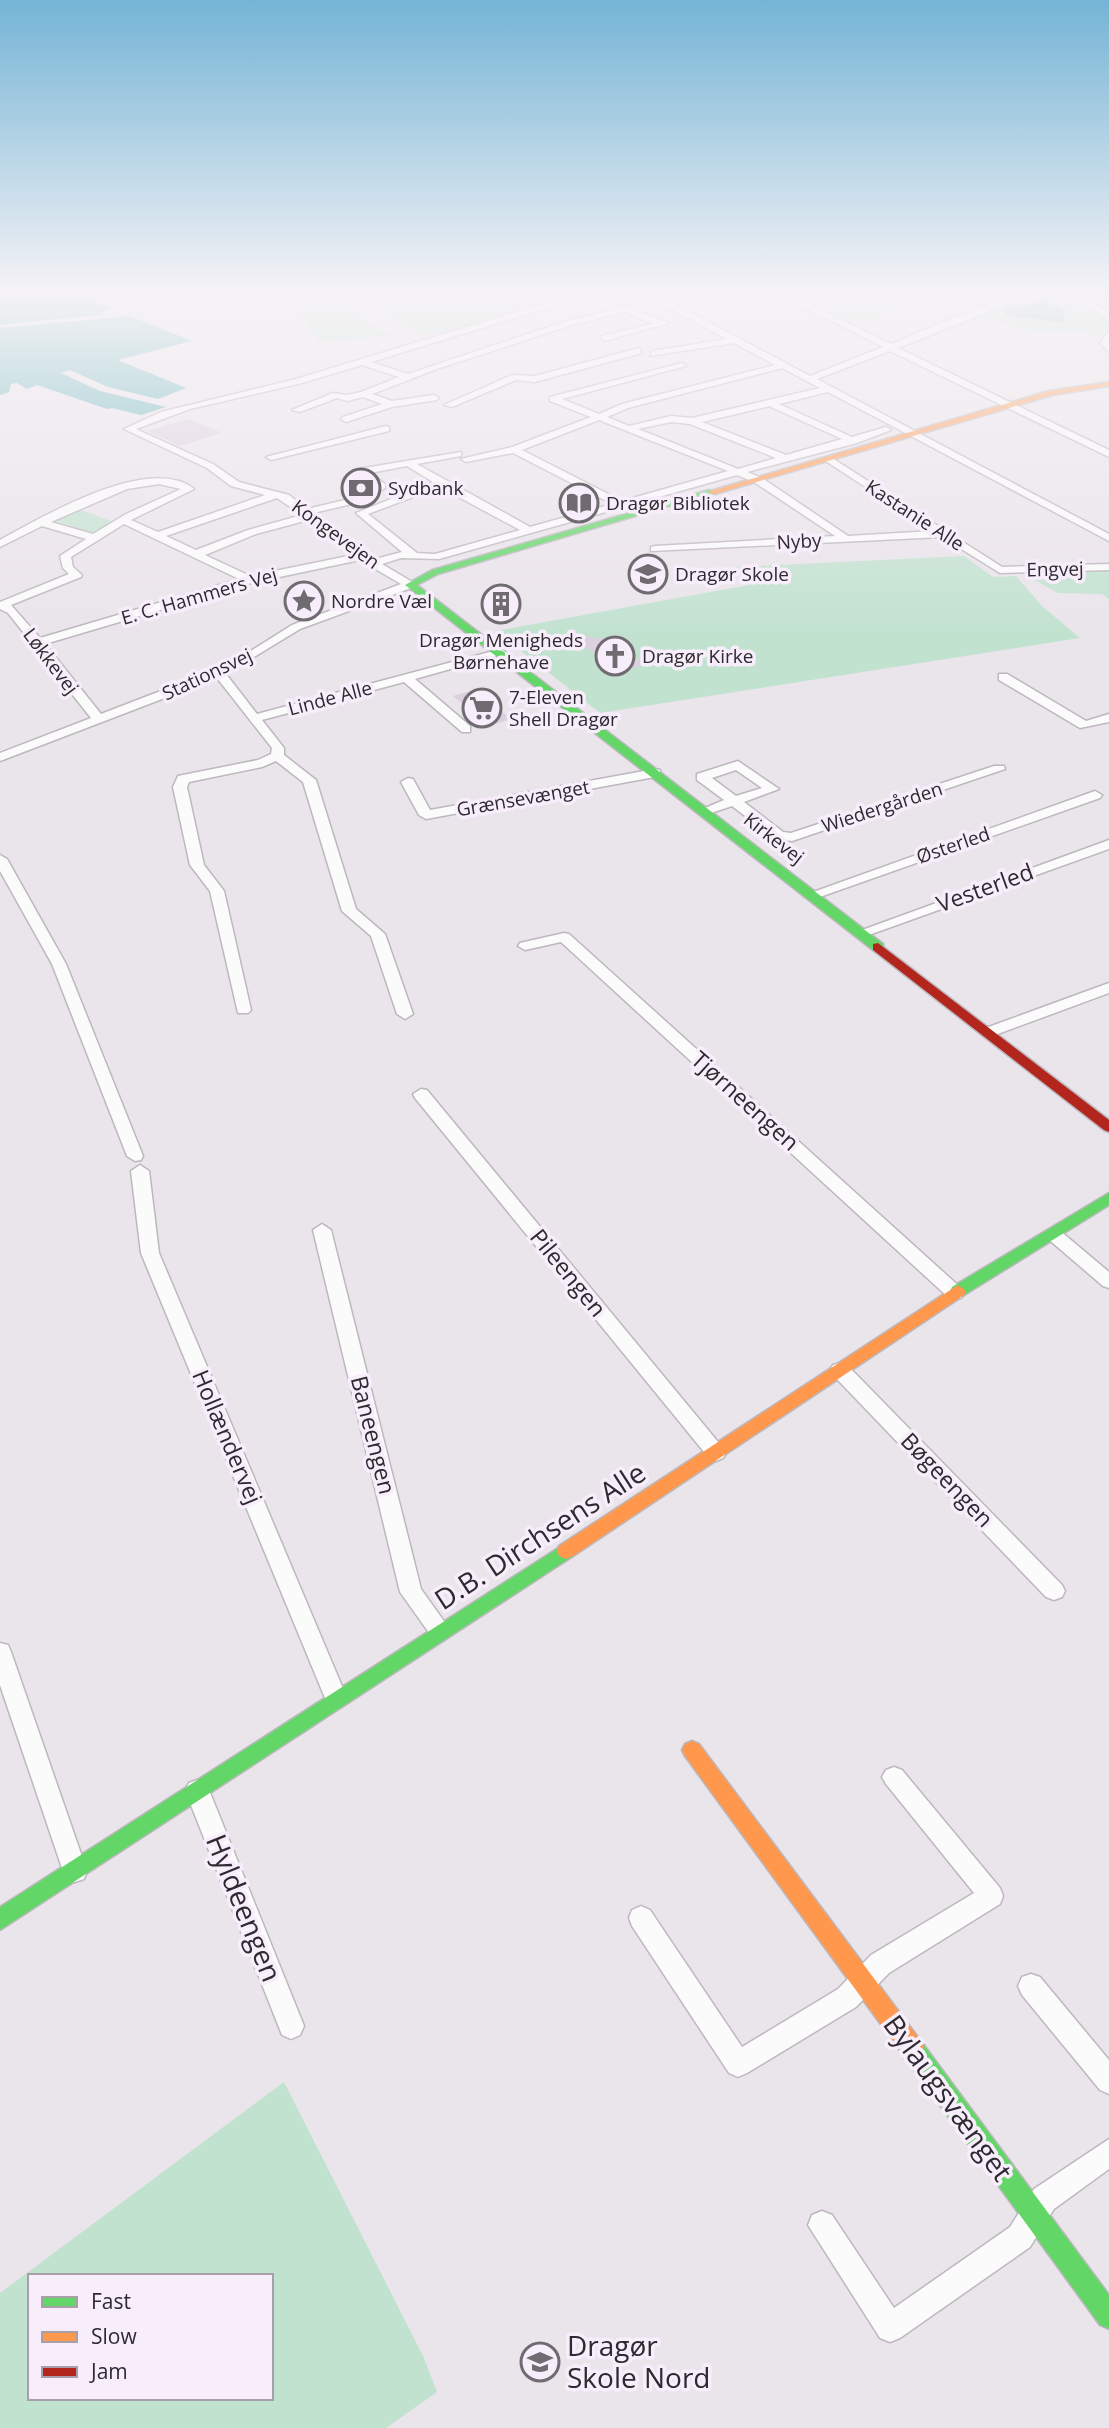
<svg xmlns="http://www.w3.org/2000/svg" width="1109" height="2428" viewBox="0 0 1109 2428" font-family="'Open Sans',sans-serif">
	<rect width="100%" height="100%" fill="#eae4eb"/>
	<g fill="#c2e2d0" fill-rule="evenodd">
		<path d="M366 294 525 296 543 299 540 304 439 333 420 334 364 297Z"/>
		<path d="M796 294H905L910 302 899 310 853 322Z"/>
		<path d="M1055 294H1073L1109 322V328L1098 336 1097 341 1087 332 1040 333 980 317 1008 304Z"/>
		<path d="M298 301 337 302 391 336 319 341 295 307Z"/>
		<path d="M81 510 114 522 92 533 57 521Z"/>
		<path d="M964 556 993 577 1016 576 1041 605 1080 638 600 713 496 631 765 582 763 579 749 580 736 567Z"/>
		<path d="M1109 570V599L1102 594 1058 593 1029 577 1031 572Z"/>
		<path d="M284 2082 424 2358 437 2392 386 2428H0V2293ZM30 2276H271V2398H30Z"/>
	</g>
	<g fill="#67b5b9">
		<path d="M0 294H76L112 308 98 315 0 325Z"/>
		<path d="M1043 300 1066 310 1062 323 1007 315 1001 311Z"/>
		<path d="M130 316 192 341 118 360 186 388 158 399 108 387 70 370 61 373 100 391 166 407 141 415 112 408 107 409 37 385 27 389 17 383 11 384 9 392 0 395V328Z"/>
	</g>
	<g fill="#dcd0df">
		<path d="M189 419 222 433 180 446 147 431Z"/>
		<path d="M569 635 609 639 645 664 620 672Z"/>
		<path d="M474 690 511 719 489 726 453 696Z"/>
	</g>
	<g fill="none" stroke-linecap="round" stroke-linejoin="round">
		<defs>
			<g id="street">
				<path d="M554 294H735L731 296H648L671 302 810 376 883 347 777 294H787L891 344C940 325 995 294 1049 294L1004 306 898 348 1109 450V457L890 351 817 379 1109 534V541L828 392 779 404 852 437 886 427 891 430 857 443 747 472 762 478 848 536 933 531 824 460 832 458 1002 567 1109 564V570L1000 573 942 537 651 551V547L655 546 835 536 754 482 737 475 439 559 401 558 382 564 414 583V587L300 629 226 674 257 714 501 649 507 653 415 679 470 726V732H462L404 682 262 720 284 748V755L316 780 356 909 385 934 413 1014 405 1019 397 1014 371 936 342 911 303 782 276 761 262 767 189 782 187 787 204 865 224 891 251 1010 248 1013H238L210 891 190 865 173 787 178 776 258 760 271 754 272 748 217 678 0 761V753L91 718 8 613 0 609V602L69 574 63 568 60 556 86 539 42 526 0 547V540C42 517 150 453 194 489L131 520 158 532 265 495 231 486 207 468 124 429 161 412 296 379 542 304ZM561 296H629L665 306 727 339 653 351 650 356 734 343 775 365 622 404 599 414 562 399 686 366 682 363 550 397V401L591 417 512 447 461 459 466 462 513 453 612 504 530 527 417 464 461 456V452L358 469V473L374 486 349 499 307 509 289 495 239 482 213 464 136 429 190 409 302 383 362 365 399 377 361 392 347 395 333 393 292 410 300 412 337 398 347 401 363 397 382 404 343 417 341 419 346 422 392 407 437 400 439 398 434 395 392 401 372 394 437 369 569 326 624 312 653 324 601 336 604 341 669 323 625 307 563 322 408 374 371 362 548 308 557 303ZM782 368 820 388 692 418 671 416 629 426 607 417 628 408ZM770 406 771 407 842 439 786 455 702 422ZM599 420 728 471 622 501 522 450ZM671 422 690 424 776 458 738 469 638 429ZM407 466 433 482 356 513 402 552 375 559 313 513 356 503 385 488V484L370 473ZM159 484 181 489 126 514 93 534 51 522 127 489ZM440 487 520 530 435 554 417 553 368 514ZM277 498 302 515 248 530 196 550 166 536ZM308 520 353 555 250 576 205 555 256 534ZM124 524 239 579 40 638 11 605 81 577 82 575 73 567 71 557ZM360 560 401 584 292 625 238 659 215 670 101 714 45 644 251 583Z"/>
				<path d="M1074 294H1083L1109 314V321Z"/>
				<path d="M1109 331V352L1100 343Z"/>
				<path d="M639 348 642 353 535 382 516 380 452 407 444 405 512 375 535 376Z"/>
				<path d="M386 426 389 427V431L271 460 266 457Z"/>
				<path d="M999 674H1007L1086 721 1109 714V722L1080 728 999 680Z"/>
				<path d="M738 761 779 789 744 802 783 832 791 833 994 766H1004L1005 769 792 841 774 838 732 806 705 815 698 811 724 800 697 780V774ZM736 770 762 788 736 796 712 778Z"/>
				<path d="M655 769 660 770V776L426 819 419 815 401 782 408 778 413 779 430 810Z"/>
				<path d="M1095 791 1102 795 1100 798 817 898H807L805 895Z"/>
				<path d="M1109 840V849L866 936H856L854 933Z"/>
				<path d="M0 855 7 859 66 964 143 1156 141 1160 135 1161 127 1156 52 964 0 871Z"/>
				<path d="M564 933 569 934 961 1288 964 1293 961 1298H949L561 942 525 950 518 946 520 943Z"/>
				<path d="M1109 983V993L995 1035 989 1037 981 1032 983 1029Z"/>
				<path d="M421 1089 427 1090 723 1448 726 1453 723 1458 716 1461 709 1458 415 1098 413 1094Z"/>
				<path d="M140 1165 149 1171 159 1253 347 1698 344 1705 336 1708 328 1705 325 1698 141 1253 131 1171Z"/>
				<path d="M322 1224 331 1230 421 1589 451 1631 448 1637 440 1640 432 1637 400 1592 313 1230Z"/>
				<path d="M1053 1228 1059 1230 1109 1272V1288L1103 1286 1047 1238 1044 1234Z"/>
				<path d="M840 1363 847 1365 1062 1585 1065 1591 1062 1597 1054 1600 1046 1597 833 1375 830 1370 833 1365Z"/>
				<path d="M0 1643 8 1645 11 1652 87 1871 84 1879 75 1882 66 1879 63 1871 0 1685Z"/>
				<path d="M894 1767 902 1770 1000 1888 1003 1896 1000 1904 889 1973 856 2007 747 2073 738 2077 729 2073 632 1926 629 1918 632 1910 641 1906 650 1910 742 2047 838 1989 871 1955 974 1893 886 1784 882 1777 886 1770Z"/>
				<path d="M197 1780 205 1783 209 1790 304 2026 300 2035 291 2039 282 2035 185 1790 189 1783Z"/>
				<path d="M1031 1974 1040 1977 1109 2060V2094L1100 2090 1022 1995 1018 1986 1022 1977Z"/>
				<path d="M1109 2139V2169L1054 2209 1030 2247 900 2338 890 2342 880 2338 808 2225 812 2215 822 2211 832 2215 894 2308 1010 2227 1034 2189Z"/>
			</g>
			<g id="fast">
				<path d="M709 490 717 492 438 574 417 585 883 944V950H873L405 585 432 570Z"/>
				<path d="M1109 1193V1205L964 1295H952L950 1291 952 1287Z"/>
				<path d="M566 1543 573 1546 575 1551 573 1556 0 1930V1907Z"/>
				<path d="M912 2036 920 2040 1109 2295V2329L1100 2325 904 2056 900 2048 904 2040Z"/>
			</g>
			<g id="slow">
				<path d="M1109 382V386L1053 395 715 494 707 492 1049 391Z"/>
				<path d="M958 1285 966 1291 964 1295 573 1556 566 1559 559 1556 557 1551 559 1546Z"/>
				<path d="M692 1741 699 1744 920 2040 924 2048 920 2056 912 2060 904 2056 685 1756 682 1750 685 1744Z"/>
			</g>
			<path id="jam" d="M878 943 1109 1120V1132L1104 1130 873 950V944Z"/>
		</defs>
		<use href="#street" stroke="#bcb8bd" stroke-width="3"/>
		<use href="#fast" stroke="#bcb8bd" stroke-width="3"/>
		<use href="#slow" stroke="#bcb8bd" stroke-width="3"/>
		<use href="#jam" stroke="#bcb8bd" stroke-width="3"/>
		<use href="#street" fill="#fcfbfc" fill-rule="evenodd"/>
		<use href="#fast" fill="#63d668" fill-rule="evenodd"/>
		<use href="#slow" fill="#ff974d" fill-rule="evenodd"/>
		<use href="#jam" fill="#b3261e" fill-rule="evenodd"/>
	</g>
	<linearGradient id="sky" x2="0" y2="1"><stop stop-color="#74b4d5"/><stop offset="0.46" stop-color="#f6f3f6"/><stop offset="1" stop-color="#f6f3f6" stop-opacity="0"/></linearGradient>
	<rect width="1109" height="634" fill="url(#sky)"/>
	<defs>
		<symbol id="bank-ring" viewBox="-11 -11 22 22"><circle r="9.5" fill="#f8eefb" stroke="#706b71" stroke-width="1.5"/><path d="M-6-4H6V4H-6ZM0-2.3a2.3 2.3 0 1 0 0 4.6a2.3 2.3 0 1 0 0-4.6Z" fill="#706b71"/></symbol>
		<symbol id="library-ring" viewBox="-11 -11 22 22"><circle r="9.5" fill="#f8eefb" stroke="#706b71" stroke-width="1.5"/><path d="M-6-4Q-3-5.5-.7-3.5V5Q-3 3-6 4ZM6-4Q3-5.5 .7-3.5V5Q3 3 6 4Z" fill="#706b71"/></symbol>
		<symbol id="school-ring" viewBox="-11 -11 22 22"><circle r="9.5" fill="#f8eefb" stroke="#706b71" stroke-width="1.5"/><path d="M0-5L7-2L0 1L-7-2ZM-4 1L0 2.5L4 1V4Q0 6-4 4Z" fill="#706b71"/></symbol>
		<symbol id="sight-ring" viewBox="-11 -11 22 22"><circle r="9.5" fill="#f8eefb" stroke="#706b71" stroke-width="1.5"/><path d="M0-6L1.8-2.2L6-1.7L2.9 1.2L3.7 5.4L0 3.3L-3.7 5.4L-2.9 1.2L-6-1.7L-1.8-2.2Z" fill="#706b71"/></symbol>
		<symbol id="building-ring" viewBox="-11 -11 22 22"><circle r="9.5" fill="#f8eefb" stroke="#706b71" stroke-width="1.5"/><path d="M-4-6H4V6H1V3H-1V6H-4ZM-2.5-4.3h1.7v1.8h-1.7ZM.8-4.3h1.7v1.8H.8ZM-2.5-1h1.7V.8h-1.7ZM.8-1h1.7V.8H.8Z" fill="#706b71"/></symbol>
		<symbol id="church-ring" viewBox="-11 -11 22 22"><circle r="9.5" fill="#f8eefb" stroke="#706b71" stroke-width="1.5"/><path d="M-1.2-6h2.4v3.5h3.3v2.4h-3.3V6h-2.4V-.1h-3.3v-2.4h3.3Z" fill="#706b71"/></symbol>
		<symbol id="supermarket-ring" viewBox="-11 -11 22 22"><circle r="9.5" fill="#f8eefb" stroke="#706b71" stroke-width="1.5"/><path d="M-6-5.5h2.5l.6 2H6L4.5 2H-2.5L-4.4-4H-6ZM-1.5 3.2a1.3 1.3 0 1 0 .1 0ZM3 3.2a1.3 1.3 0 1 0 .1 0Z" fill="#706b71"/></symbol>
	</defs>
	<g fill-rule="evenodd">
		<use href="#bank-ring" x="339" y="466" width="44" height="44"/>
		<use href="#library-ring" x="557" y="481" width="44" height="44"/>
		<use href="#school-ring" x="626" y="552" width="44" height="44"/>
		<use href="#sight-ring" x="282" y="579" width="44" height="44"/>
		<use href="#building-ring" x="479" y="582" width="44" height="44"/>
		<use href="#church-ring" x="593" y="634" width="44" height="44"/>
		<use href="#supermarket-ring" x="460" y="686" width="44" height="44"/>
		<use href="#school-ring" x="518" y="2340" width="44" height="44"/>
	</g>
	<g text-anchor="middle" stroke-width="7" stroke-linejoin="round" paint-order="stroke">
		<g font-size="19" fill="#2e2a2f" stroke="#f8eefb" text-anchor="start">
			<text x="388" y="495">Sydbank</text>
			<text x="606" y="510">Dragør Bibliotek</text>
			<text x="675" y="581">Dragør Skole</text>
			<text x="331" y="608">Nordre Væl</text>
			<text x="501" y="647" text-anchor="middle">Dragør Menigheds<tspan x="501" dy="22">Børnehave</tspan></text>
			<text x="642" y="663">Dragør Kirke</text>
			<text x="509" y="704">7-Eleven<tspan x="509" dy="22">Shell Dragør</tspan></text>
		</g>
		<g font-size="19" fill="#2e2a2f" stroke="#f8eefb">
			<text transform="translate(915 515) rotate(33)" y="7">Kastanie Alle</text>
			<text transform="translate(336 534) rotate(36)" y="7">Kongevejen</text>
			<text transform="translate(799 541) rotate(-3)" y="7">Nyby</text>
			<text transform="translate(1055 569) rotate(-1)" y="7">Engvej</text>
			<text transform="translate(199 596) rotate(-16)" y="7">E. C. Hammers Vej</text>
			<text transform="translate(51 661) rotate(53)" y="7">Løkkevej</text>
			<text transform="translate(207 674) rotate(-25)" y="7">Stationsvej</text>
			<text transform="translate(330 698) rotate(-15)" y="7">Linde Alle</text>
			<text transform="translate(523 798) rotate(-10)" y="7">Grænsevænget</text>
			<text transform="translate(882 807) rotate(-18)" y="7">Wiedergården</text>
			<text transform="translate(774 838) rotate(38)" y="7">Kirkevej</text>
			<text transform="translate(953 845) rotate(-19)" y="7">Østerled</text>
		</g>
		<g font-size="23" fill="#2e2a2f" stroke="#f8eefb">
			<text transform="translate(985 888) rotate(-20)" y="8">Vesterled</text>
			<text transform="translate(745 1101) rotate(42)" y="8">Tjørneengen</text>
			<text transform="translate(568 1273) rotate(51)" y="8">Pileengen</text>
			<text transform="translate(373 1435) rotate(76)" y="8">Baneengen</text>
			<text transform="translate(227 1437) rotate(67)" y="8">Hollændervej</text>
			<text transform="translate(947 1480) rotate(46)" y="8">Bøgeengen</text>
		</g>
		<g font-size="28" fill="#2e2a2f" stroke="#f8eefb">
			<text transform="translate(540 1536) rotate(-33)" y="10">D.B. Dirchsens Alle</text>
			<text transform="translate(244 1908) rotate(68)" y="10">Hyldeengen</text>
			<text transform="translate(948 2098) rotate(54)" y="10">Bylaugsvænget</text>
		</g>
		<g font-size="28" fill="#2e2a2f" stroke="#f8eefb" text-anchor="start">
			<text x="567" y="2356">Dragør<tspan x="567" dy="32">Skole Nord</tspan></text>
		</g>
	</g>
	<rect x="28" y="2274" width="245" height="126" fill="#f8eefb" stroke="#a7a0a9" stroke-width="2"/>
	<rect x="42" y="2297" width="35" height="10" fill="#63d668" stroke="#a7a0a9" stroke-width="2"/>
	<text x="91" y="2309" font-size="21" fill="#2e2a2f">Fast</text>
	<rect x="42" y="2332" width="35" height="10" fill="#ff974d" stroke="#a7a0a9" stroke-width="2"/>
	<text x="91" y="2344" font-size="21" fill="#2e2a2f">Slow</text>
	<rect x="42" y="2367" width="35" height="10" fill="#b3261e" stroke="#a7a0a9" stroke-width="2"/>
	<text x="91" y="2379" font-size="21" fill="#2e2a2f">Jam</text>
</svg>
